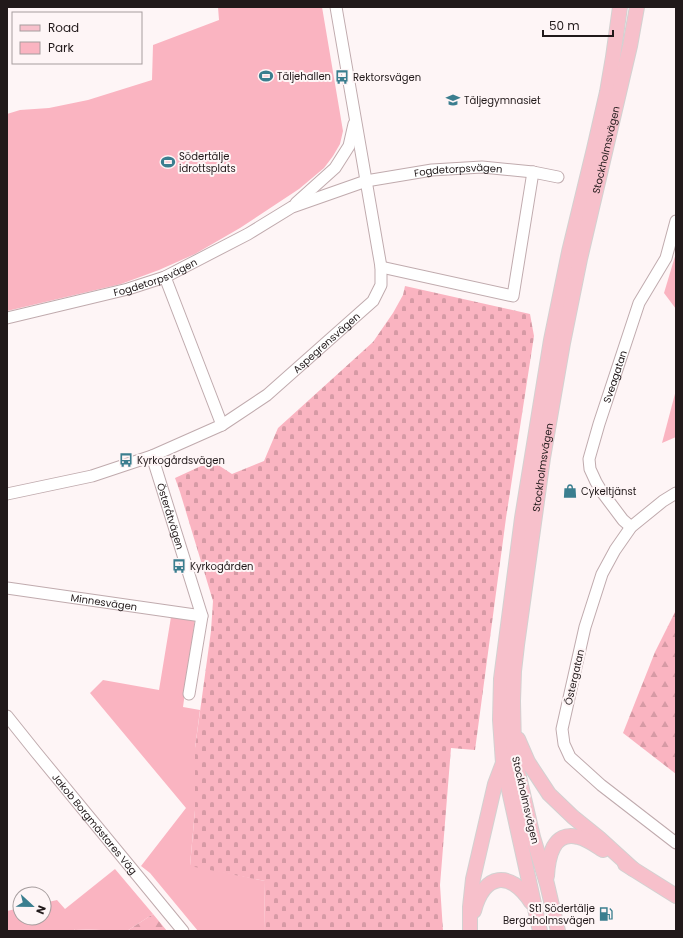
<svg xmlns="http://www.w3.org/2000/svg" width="683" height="938" viewBox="0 0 683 938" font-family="Poppins,sans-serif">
	<defs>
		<pattern id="forest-firs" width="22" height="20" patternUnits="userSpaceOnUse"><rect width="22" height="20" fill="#fab4c1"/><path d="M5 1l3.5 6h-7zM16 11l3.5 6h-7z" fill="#d69aa5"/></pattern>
		<pattern id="cemetery-stones" width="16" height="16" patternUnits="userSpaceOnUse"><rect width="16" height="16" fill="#fab4c1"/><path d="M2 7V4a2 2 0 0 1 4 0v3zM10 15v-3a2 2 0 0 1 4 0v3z" fill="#d69aa5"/></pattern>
	</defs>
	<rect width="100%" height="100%" fill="#fef5f6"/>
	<g fill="#fab4c1">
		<path d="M218 7H322L343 131 340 144 333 156 324 168 299 189 240 228 195 254 159 270 121 284 7 311V114L20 110 49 108 88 100 152 80 153 45 219 20Z"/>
		<path d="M676 253V309L664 293Z"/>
		<path d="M676 390V437L662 443Z"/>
		<path d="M171 617 195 619 183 707 200 710 195 748V810L190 865 265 881 264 931H198L150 873 141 866 186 808 90 693 103 680 159 690Z"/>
		<path d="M115 869 153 914 127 931 75 929 74 931H7V911L20 908V918H44V903L57 900 65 909Z"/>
	</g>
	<g fill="url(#forest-firs)">
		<path d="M676 610V774L623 733 655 652Z"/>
		<path d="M153 914 167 931H74L75 929 127 931Z"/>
	</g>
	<path fill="url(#cemetery-stones)" d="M405 286 530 314 534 336 506 518 475 750 451 748 440 885 443 931H264L265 881 190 866 195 810V748L211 631 213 601 180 492 175 478 212 461 232 474 264 461 278 428 373 342 393 313 403 295Z"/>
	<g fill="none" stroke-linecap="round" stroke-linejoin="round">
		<defs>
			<g id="minor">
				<path d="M296 203 335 168 349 146 354 124"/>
				<path d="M381 267 513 296 533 172"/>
				<path d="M165 277 222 425"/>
				<path id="s1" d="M7 318 128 289 165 277 248 234 292 207 366 181 432 170 482 167 533 172 558 177"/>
				<path id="s2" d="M152 456 202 616 189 694"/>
				<path d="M676 493 663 501 631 527 615 550 602 574 585 627 562 729 564 744 570 757 601 785 676 843"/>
				<path id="s3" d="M7 494 92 476 152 456 222 425 267 395 373 301 381 285V267L336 7"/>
				<path id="s4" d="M631 527 623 520 602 492 596 482 590 469 589 459 599 424 639 303 666 258 676 221"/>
				<path id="s5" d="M7 588 202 616"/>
				<path id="s6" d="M7 716 35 751 183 931"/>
			</g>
			<g id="major">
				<path d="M518 739 528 762 549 794 573 817 599 838 633 869"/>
				<path d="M625 864 676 896"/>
				<path d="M547 876C548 858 553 830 578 837 587 839 595 845 603 850"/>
				<path d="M474 911C484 873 510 870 531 902"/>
				<path d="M470 931V907L473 879 495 784 503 763"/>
				<path d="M540 931 503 763 500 720 501 679 522 518 551 340 569 252 594 149 607 92 613 57 620 7"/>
				<path id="s7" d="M558 931 547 884 533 837 518 772 514 749 513 701 514 671 517 645 543 458 563 343 580 259 630 46 637 7"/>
			</g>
		</defs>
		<use href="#minor" stroke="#c0abae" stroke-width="13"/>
		<use href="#major" stroke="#d3d1d1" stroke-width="16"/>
		<use href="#minor" stroke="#fff" stroke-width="11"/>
		<use href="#major" stroke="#f7c0cb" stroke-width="14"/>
	</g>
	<defs>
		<symbol id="stadium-bare" viewBox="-9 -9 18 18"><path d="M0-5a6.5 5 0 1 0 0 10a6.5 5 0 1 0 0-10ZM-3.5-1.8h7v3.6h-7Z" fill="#3b7e8f" stroke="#fef5f6" stroke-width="2.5" paint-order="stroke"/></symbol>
		<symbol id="bus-bare" viewBox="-9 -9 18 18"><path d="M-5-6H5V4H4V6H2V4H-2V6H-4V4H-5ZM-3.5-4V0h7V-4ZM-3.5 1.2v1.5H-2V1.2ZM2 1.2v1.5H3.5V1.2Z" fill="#3b7e8f" stroke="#fef5f6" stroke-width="2.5" paint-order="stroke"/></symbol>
		<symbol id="school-bare" viewBox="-9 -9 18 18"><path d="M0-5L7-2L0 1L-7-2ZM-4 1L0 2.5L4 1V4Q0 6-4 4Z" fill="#3b7e8f" stroke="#fef5f6" stroke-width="2.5" paint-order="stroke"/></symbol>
		<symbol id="shop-bare" viewBox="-9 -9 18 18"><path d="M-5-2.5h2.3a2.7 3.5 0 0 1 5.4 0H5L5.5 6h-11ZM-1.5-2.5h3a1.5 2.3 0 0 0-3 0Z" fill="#3b7e8f" stroke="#fef5f6" stroke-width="2.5" paint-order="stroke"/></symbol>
		<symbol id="fuel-bare" viewBox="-9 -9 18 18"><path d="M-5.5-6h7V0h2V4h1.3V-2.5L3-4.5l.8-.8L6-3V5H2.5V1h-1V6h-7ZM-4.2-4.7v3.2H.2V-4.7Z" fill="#3b7e8f" stroke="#fef5f6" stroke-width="2.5" paint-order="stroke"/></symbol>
	</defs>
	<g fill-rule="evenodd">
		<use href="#stadium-bare" x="256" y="66" width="20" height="20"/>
		<use href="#bus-bare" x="332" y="67" width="20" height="20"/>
		<use href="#school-bare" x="443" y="90" width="20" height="20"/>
		<use href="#stadium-bare" x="158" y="152" width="20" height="20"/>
		<use href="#bus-bare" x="116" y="450" width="20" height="20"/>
		<use href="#shop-bare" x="560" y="481" width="20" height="20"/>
		<use href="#bus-bare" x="169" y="556" width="20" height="20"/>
		<use href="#fuel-bare" x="596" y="904" width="20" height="20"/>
	</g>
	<g text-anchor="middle" stroke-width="4" stroke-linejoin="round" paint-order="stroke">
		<g font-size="10" fill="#21191a" stroke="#fef5f6" text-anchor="start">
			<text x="277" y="80">Täljehallen</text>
			<text x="353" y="81">Rektorsvägen</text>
			<text x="464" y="104">Täljegymnasiet</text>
			<text x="179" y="160">Södertälje<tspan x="179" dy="12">idrottsplats</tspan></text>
			<text x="137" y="464">Kyrkogårdsvägen</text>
			<text x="581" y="495">Cykeltjänst</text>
			<text x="190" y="570">Kyrkogården</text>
			<text x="595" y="912" text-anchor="end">St1 Södertälje<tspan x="595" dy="12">Bergaholmsvägen</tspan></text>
		</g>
		<g font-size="10" fill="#21191a" stroke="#fef5f6">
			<text dy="4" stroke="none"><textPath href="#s7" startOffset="795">Stockholmsvägen</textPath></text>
			<text dy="4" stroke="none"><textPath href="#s1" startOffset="480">Fogdetorpsvägen</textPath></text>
			<text dy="4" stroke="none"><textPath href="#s1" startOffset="154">Fogdetorpsvägen</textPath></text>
			<text dy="4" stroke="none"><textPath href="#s3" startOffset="360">Aspegrensvägen</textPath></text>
			<text dy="4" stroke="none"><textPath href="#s4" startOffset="168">Sveagatan</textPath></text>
			<text dy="4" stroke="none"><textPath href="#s7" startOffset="471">Stockholmsvägen</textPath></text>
			<text dy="4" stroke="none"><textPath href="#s2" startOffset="63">Österåtvägen</textPath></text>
			<text dy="4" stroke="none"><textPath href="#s5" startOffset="98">Minnesvägen</textPath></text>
			<text transform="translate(574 677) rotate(-77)" y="4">Östergatan</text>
			<text transform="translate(526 800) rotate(77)" y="4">Stockholmsvägen</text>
			<text dy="4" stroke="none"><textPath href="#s6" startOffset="139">Jakob Borgmästares Väg</textPath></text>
		</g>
	</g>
	<rect width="683" height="938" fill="none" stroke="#21191a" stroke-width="16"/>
	<rect x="12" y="12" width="130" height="52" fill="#fef5f6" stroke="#a69d9e"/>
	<rect x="20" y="25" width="20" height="6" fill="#f7c0cb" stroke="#a69d9e"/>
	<text x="48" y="32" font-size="12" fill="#21191a">Road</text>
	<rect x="20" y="42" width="20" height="12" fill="#fab4c1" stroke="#a69d9e"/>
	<text x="48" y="52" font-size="12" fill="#21191a">Park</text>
	<g transform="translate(32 906) rotate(112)"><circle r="19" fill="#fef5f6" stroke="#a69d9e"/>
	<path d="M0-3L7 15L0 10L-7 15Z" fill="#3b7e8f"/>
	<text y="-6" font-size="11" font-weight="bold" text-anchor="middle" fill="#21191a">N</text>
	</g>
	<path d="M543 30v6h70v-6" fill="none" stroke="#21191a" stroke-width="2"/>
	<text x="549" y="30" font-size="12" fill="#21191a" stroke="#fef5f6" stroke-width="3" paint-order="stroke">50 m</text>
</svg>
